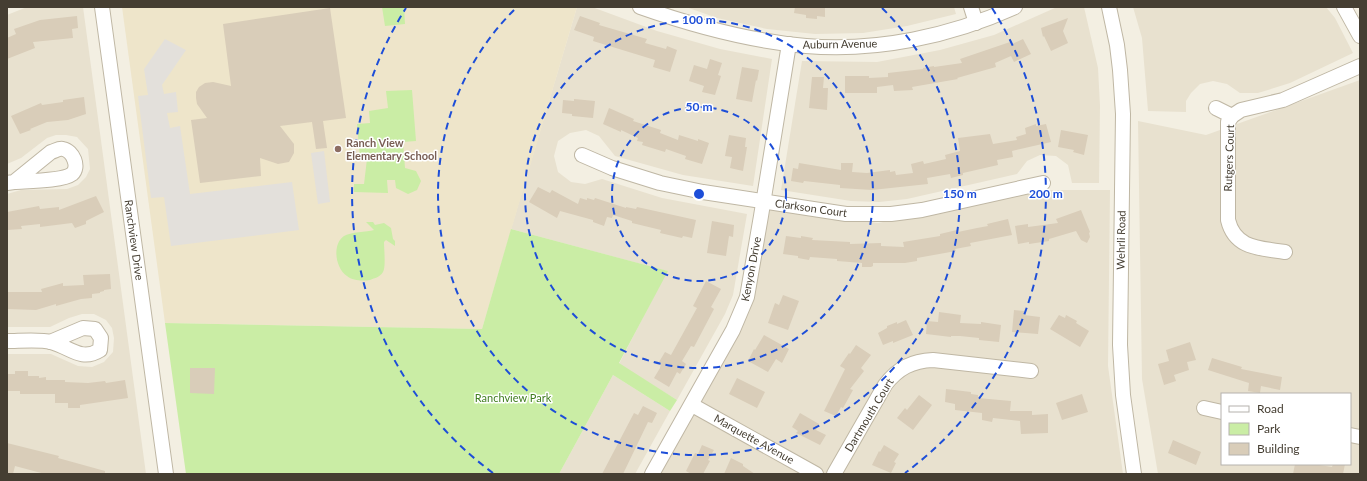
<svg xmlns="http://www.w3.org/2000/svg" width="1367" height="481" viewBox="0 0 1367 481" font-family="Lato,sans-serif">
	<rect width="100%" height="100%" fill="#f3efe2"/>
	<g fill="#e8e1cf" fill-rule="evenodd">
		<path d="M27 7H83L146 474H7V354H51L78 366 92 367 104 362 113 352 114 338 112 328 106 320 94 314H82L69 318 50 327H7V194L21 190 67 189 78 185 86 177 90 169 88 149 77 137 66 135H56L47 138 21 158 7 164V15Z"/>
		<path d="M577 7H592L657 31 720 49 772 59 753 186 683 175 615 156 599 136 586 130 570 133 558 141 554 156 558 172 571 182 585 184 602 179 662 198 747 214 733 295 725 314 677 400 619 364 667 271 511 229Z"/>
		<path d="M686 7H954L956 14 907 26 863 33 815 34 767 29 717 18Z"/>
		<path d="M1057 7H1084L1098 68 1100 106 1099 183H1072L1068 165 1056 156 1040 155 1027 161 1017 174 907 199 879 202 851 201 781 190 802 61 877 62 940 50 994 35Z"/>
		<path d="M1133 7H1326L1335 18 1353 53 1290 83 1258 93H1240L1227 84 1213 81 1200 84 1191 93 1186 101V112L1148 111 1142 38Z"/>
		<path d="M1360 80V474H1158L1142 379 1138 121 1206 135ZM1222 394H1350V464H1222Z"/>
		<path d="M1042 190H1110L1108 366 1123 474H659L746 318 768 209 878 223Z"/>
		<path d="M613 375 670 411 635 474H559Z"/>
	</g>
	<path fill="#eee5ca" d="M122 7H577L482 329 165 323Z"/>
	<g fill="#caeda5">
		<path d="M382 7H404L405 24 385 26Z"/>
		<path d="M412 90 416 141 403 142 405 168 416 171 421 181 417 190 408 194 396 188 395 180H387L388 193 354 192V184H364L367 159 360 158 357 124 370 123 369 111 388 108 386 91Z"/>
		<path d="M366 222H373L375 225 384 223 391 228 393 239 395 241V246L386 240 384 242C384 249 386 267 383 272 380 277 375 278 370 280 363 281 353 281 347 276 335 268 332 244 344 236 350 232 367 232 374 230Z"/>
		<path d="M511 229 668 271 619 363 677 400 670 411 613 375 559 474H186L165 323 482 329Z"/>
	</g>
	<g fill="#e3e0db">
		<path d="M165 39 186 50 162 85 164 94 176 92 178 112 167 113 170 128 180 126 190 194 292 182 299 230 171 246 164 197 151 198 138 96 148 95 144 69Z"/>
		<path d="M324 151 330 202 318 204 311 153Z"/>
	</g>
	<g fill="#d9cdb9">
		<path d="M795 7H825V17L817 16V19L806 18V15L794 13Z"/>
		<path d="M330 8 346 118 323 121 327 148 316 149 312 122 280 126 294 144V153L289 162 278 164 260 158 261 176 200 183 191 120 207 118 197 104 196 98V92L199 87 205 83 213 82 231 86 223 24Z"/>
		<path d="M77 16 78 28 72 29 73 38 33 42 35 48 7 59V38L16 34 14 29 40 20Z"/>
		<path d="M580 16 600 23 599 25 647 39 645 43 666 49 667 46 677 50 670 72 653 67 655 60 593 41 594 37 574 30Z"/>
		<path d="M1068 18 1063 31 1068 43 1051 51 1044 36 1043 37 1041 28Z"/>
		<path d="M1023 39 1031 54 1014 62 1011 56 995 63 996 67 957 78 958 79 912 87 913 90 894 91 893 85 877 87V93H845V76H869V78L888 77V73L923 69V68L934 66V67L962 63 960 59 1010 42 1012 44Z"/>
		<path d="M710 59 722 63 718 75 721 76 715 95 702 92 704 86 689 81 694 65 707 69Z"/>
		<path d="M742 67 759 70 757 81 756 80 752 102 736 99Z"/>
		<path d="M812 77H824L823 88H828L827 110 809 108Z"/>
		<path d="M84 97 86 114 68 120 47 122 30 129 31 130 20 134 11 116 41 103 42 105 63 102V100Z"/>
		<path d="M574 99 595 101 593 118 572 116V114L562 113 563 100 574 101Z"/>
		<path d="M609 108 634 119 633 121 661 130 660 133 678 140 679 135 698 141V139L709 143 702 164 685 159 686 156 666 149 665 152 642 145 643 142 637 141 638 138 621 130V132L603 124Z"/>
		<path d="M1036 124V126L1046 124 1051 142 1012 151 1013 157 997 160 998 165 963 173V175L951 178 950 174 927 178 928 184 872 190 840 188V185L804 181 803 183 791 181 793 168 798 169 799 163 841 170V163H853L852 172 867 173 890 170V172L895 171 896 175 913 173 911 164 923 161 924 164 946 159 945 155 960 151 958 138 990 134 993 144 1017 140 1016 137 1026 134 1025 128Z"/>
		<path d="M1061 130 1088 135 1084 155 1073 152 1074 150 1058 147Z"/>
		<path d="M729 135 746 138 745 147H747L743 171 730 168 732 157 725 156Z"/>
		<path d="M538 187 550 193 552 190 578 204 580 198 587 200V198L594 200 595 198 626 208V207L636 209 637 207 696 220 692 238 683 236 682 238 660 233 661 230 632 223V221L613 215 612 218 607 217 604 226 593 222V220L560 211 557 218 529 202Z"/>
		<path d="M96 196 104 212 86 221V224L75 228 72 223 40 227V224L21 226 22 229 7 230V212L39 206 40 209 59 207V210Z"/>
		<path d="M1081 210 1090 232 1089 233 1090 237 1087 243 1081 240 1076 231 1049 239V241L1029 244V242L1018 244 1015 226 1028 224V227L1058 223 1056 219Z"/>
		<path d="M1008 219 1012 235 970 243 971 246 955 249 956 251 917 258V261L905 263H873V266L871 267H862V263L837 261V259L810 257 809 260 798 258V256L783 254 786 236 801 238V236L813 238 812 240 850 242V244L881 243V246L904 247 903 242 940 236V234L957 230 958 232 977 228 988 226 987 224Z"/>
		<path d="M712 221 734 225 733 237 729 236 726 256 707 253Z"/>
		<path d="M110 274 111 289 104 290V291L100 292V293L92 294V298L81 299 56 306V304L36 310 7 309V292H42L41 289 63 283V286L84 285 83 275Z"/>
		<path d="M706 281 721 289 711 307 714 309 694 347 691 346 682 361 686 364 680 374 677 372 669 387 654 378 660 368 661 363 659 362 665 352 671 355 697 308 693 306Z"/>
		<path d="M783 295 799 301 788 330 768 323 775 303 779 305Z"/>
		<path d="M1014 310 1024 311V315L1040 317 1038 334 1012 332Z"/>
		<path d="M939 312 961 315 960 323 981 324V322L1001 325 999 342 979 340V338L960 336H951V337L926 334 927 321 938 322Z"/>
		<path d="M1059 315 1065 318 1066 315 1077 321 1076 323 1089 331 1080 347 1050 329Z"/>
		<path d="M906 320 913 335 893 343V341L883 345 878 333 887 328V326L897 322V324Z"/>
		<path d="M764 335 789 349 782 363 776 359 768 372 748 361 754 349 755 350Z"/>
		<path d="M1190 342 1196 360 1187 362 1189 370 1174 375 1176 381 1164 385 1158 364 1169 361 1166 350Z"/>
		<path d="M856 345 871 355 861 368 864 371 850 389 853 390 843 408 841 407 836 416 824 411 845 369 840 366 849 353 850 354Z"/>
		<path d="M1212 358 1242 367 1241 369 1282 377 1280 390 1261 386 1260 393 1248 391 1249 383 1208 370Z"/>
		<path d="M190 368H215L214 394 190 393Z"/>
		<path d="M15 371H28V376H39V378L46 377V380H65V382L88 383 105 381 106 383 125 380 128 398 80 405V408H68V403H55V394H20V391H7V374H15Z"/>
		<path d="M737 378 765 392 757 408 729 394Z"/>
		<path d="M946 389 971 392V394L978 395V398L1011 401 1010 411H1032V415L1048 414V433L1021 434 1020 421 993 418 992 422 982 420V413L955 410V404L945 402Z"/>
		<path d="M1082 394 1088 412 1062 420 1056 403Z"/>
		<path d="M919 395 932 405 913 430 897 418 905 408 907 410Z"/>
		<path d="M643 406 657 413 652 423 648 422 623 474H602L634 413 638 415Z"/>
		<path d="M800 413 819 424 816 430 826 435 820 445 796 433 798 431 792 427Z"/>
		<path d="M1173 440 1201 452 1196 465 1168 453Z"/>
		<path d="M7 443 59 456 58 458 105 471V474H45L15 466 13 474H7Z"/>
		<path d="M702 445 714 450 708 460 710 461 703 474H691L686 471 695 453 698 454Z"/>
		<path d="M884 445 899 454 894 462 896 463 891 473 872 465 879 451 880 452Z"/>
		<path d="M731 458 743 464V466L755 474H724Z"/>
		<path d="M1295 464H1313L1332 467 1333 464H1345L1343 474H1293Z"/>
	</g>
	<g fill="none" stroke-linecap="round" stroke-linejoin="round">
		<defs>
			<g id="minor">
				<path d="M102 7 166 474"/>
				<path d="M640 7C694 26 749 41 806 46 877 52 951 36 1015 7"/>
				<path d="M971 7 976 23"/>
				<path d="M1109 7 1117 45 1120 70 1123 114 1120 345 1123 395 1134 474"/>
				<path d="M1344 7 1360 36"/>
				<path d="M1216 108 1232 116"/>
				<path d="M582 155 612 168 660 183 703 192 846 214H891L922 210 1043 183"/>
				<path d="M7 183 14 182C26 181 63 181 72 174 80 167 73 151 63 149 59 148 55 151 51 152L14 182"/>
				<path d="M1285 252C1260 248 1235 249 1228 220V122L1232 116 1241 110 1283 100 1360 66"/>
				<path d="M7 341C19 341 40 339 51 342 70 347 81 362 100 350L101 338 95 329 83 328 50 342"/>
				<path d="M692 405 816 474"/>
				<path d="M1204 408 1222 412"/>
				<path d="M1350 435 1360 437"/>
				<path d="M652 474 733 330 747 297 761 216 789 44"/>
				<path d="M834 474 885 385C898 368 912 361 933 360L1031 371"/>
			</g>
		</defs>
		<use href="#minor" stroke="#bfb7a4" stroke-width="16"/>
		<use href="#minor" stroke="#fff" stroke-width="14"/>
	</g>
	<g fill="none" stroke="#1d4ed8" stroke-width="2" stroke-dasharray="7 5">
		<circle cx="699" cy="194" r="87"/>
		<circle cx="699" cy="194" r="174"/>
		<path d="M882 8A261 261 0 1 1 516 8"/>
		<path d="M493 473A347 347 0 0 1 406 8M992 8A347 347 0 0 1 905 473"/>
	</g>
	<circle fill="#8d6e63" stroke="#fff" stroke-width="1.5" cx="338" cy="149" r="4"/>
	<g text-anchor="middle" stroke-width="3" stroke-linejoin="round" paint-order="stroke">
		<g font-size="11" fill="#453e32" stroke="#fff">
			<text transform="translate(840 44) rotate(-1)" y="4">Auburn Avenue</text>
			<text transform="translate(1229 158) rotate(-88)" y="4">Rutgers Court</text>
			<text transform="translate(811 208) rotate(8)" y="4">Clarkson Court</text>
			<text transform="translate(134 240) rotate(82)" y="4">Ranchview Drive</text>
			<text transform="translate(1121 240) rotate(-89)" y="4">Wehrli Road</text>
			<text transform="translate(751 269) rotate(-79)" y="4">Kenyon Drive</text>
			<text transform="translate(869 415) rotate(-59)" y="4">Dartmouth Court</text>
			<text transform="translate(754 439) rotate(29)" y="4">Marquette Avenue</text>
		</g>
		<g font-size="11" font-weight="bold" fill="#785e54" stroke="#fff" text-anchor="start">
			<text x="346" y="147">Ranch View<tspan x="346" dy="13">Elementary School</tspan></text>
		</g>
		<g font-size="11" fill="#407d1f" stroke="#fff">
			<text x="513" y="402">Ranchview Park</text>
		</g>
	</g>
	<circle cx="699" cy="194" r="6" fill="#1d4ed8" stroke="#fff" stroke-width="2"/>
	<g font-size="12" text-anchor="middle" font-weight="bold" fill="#1d4ed8" stroke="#fff" stroke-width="3" stroke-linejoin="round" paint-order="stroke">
		<text x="699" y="24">100 m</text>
		<text x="699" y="111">50 m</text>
		<text x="960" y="198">150 m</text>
		<text x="1046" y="198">200 m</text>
	</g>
	<rect width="1367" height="481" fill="none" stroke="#453e32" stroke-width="16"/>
	<rect x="1221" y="393" width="130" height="72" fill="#ffffff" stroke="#b5b2ad"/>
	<rect x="1229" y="406" width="20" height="6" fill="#ffffff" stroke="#b5b2ad"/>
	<text x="1257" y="413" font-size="12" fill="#453e32">Road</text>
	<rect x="1229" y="423" width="20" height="12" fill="#caeda5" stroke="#b5b2ad"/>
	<text x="1257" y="433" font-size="12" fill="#453e32">Park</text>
	<rect x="1229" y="443" width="20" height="12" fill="#d9cdb9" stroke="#b5b2ad"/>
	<text x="1257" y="453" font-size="12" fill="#453e32">Building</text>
</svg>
